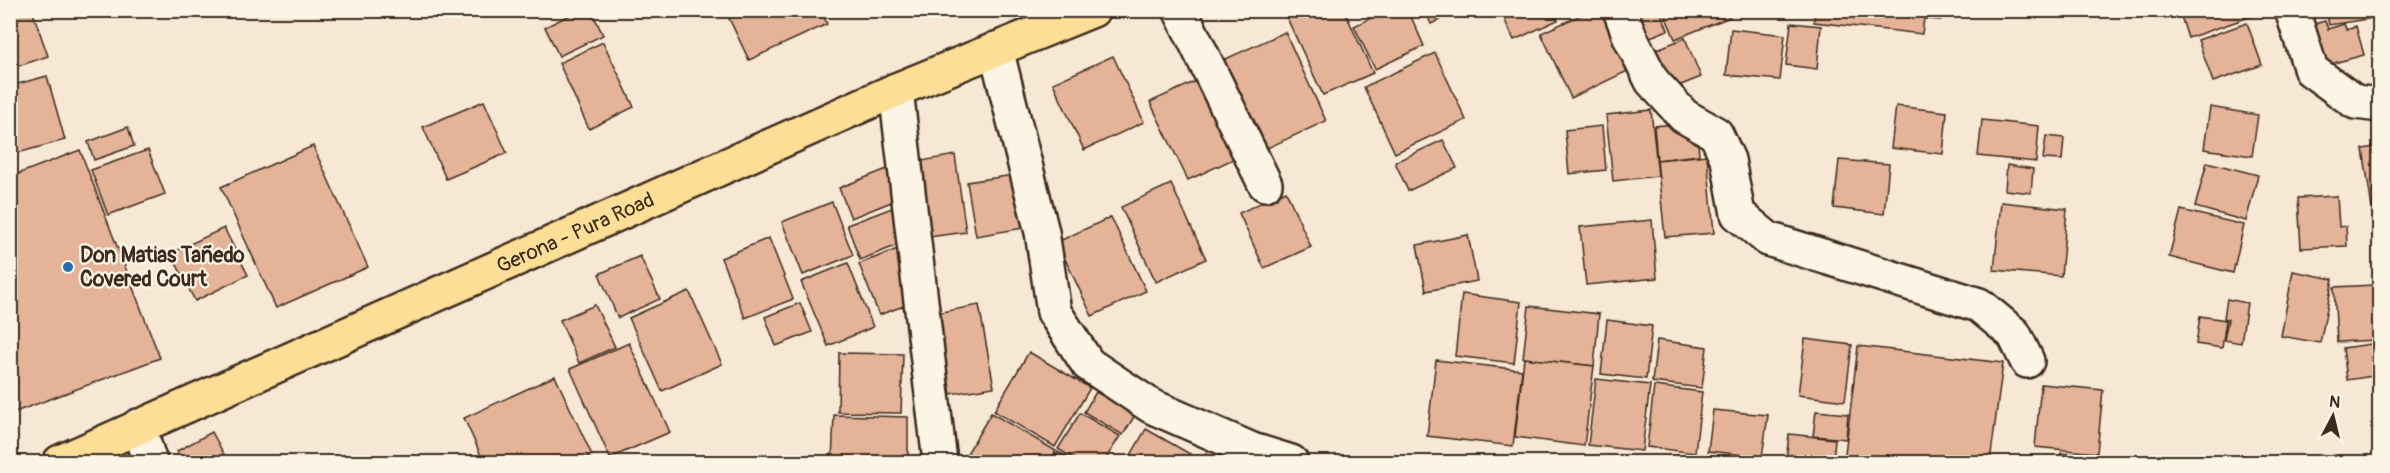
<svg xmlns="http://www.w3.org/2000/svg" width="2390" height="473" viewBox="0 0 2390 473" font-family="Pangolin,sans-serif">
	<rect width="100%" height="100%" fill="#f7e8d5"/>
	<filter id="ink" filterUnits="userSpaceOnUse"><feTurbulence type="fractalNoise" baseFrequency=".0167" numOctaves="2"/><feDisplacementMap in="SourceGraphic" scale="12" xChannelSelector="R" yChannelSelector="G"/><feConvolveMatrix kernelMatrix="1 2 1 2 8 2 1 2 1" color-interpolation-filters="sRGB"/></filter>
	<g filter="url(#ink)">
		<g fill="#e5b397" stroke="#3b2a1e" stroke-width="1.5">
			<path d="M10 10H32L48 56 10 69Z"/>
			<path d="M580 10H591L603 35 559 56 545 27Z"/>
			<path d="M725 10H821L827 24 749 60Z"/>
			<path d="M1299 10H1344L1373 73 1323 95 1286 16Z"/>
			<path d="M1388 10H1408L1424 46 1375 69 1354 26Z"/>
			<path d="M1425 10H1459L1431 24Z"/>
			<path d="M1500 10H1553L1558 20 1514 40Z"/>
			<path d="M1592 10H1607L1634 68 1571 98 1541 33Z"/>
			<path d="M1628 10H1660L1668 30 1640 41Z"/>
			<path d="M1663 10H1727L1730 17 1675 39Z"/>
			<path d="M1815 10H1925L1922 34 1814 22Z"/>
			<path d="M1927 10H1942L1941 20 1926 19Z"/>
			<path d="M2179 10H2270L2188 38Z"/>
			<path d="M2326 10H2380V17L2329 25Z"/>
			<path d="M2325 21 2328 29 2344 24 2346 29 2356 26 2364 55 2319 67 2307 26Z"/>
			<path d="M1791 23 1821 26 1817 69 1786 65Z"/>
			<path d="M2247 23 2262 65 2213 82 2198 40Z"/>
			<path d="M1731 29 1785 35 1780 80 1726 75Z"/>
			<path d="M1285 32 1326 121 1263 150 1221 61Z"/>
			<path d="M1685 38 1701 77 1666 91 1650 52Z"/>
			<path d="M603 42 634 107 589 129 559 63Z"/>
			<path d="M1435 53 1466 120 1395 153 1364 87Z"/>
			<path d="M1113 56 1144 122 1084 150 1053 83Z"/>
			<path d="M47 76 65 140 10 155V86Z"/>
			<path d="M1203 78 1240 156 1188 180 1150 102Z"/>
			<path d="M484 101 507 153 446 179 423 127Z"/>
			<path d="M1896 106 1947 112 1943 154 1891 148Z"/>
			<path d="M2210 107 2258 115 2252 156 2204 149Z"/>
			<path d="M1651 110 1658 176 1613 181 1606 115Z"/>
			<path d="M1982 120 2039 126 2036 162 1978 156Z"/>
			<path d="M1696 122 1699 155 1657 160 1654 126Z"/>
			<path d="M1602 126 1606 170 1569 174 1565 130Z"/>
			<path d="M128 127 134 146 94 160 88 142Z"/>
			<path d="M2046 136 2064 138 2062 160 2043 159Z"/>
			<path d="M1443 140 1457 168 1408 191 1395 162Z"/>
			<path d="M313 146 368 267 276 308 221 187Z"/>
			<path d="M2380 146V207L2372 208 2363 149Z"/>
			<path d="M80 150 160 358 10 414V177Z"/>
			<path d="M148 150 165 194 108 215 91 170Z"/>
			<path d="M955 155 966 232 921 238 910 163Z"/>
			<path d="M1707 155 1714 233 1665 237 1657 160Z"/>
			<path d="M1839 160 1889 164 1884 214 1834 208Z"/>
			<path d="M2207 162 2258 175 2246 221 2195 207Z"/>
			<path d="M2007 165 2033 169 2031 193 2005 190Z"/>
			<path d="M892 167 904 197 851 218 839 188Z"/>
			<path d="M1020 174 1029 227 976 236 967 182Z"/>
			<path d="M1171 184 1206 259 1156 282 1121 207Z"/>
			<path d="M1286 191 1311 247 1264 268 1239 213Z"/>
			<path d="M2337 196 2339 227 2346 226 2347 246 2301 248 2298 198Z"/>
			<path d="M832 202 853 255 803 275 782 222Z"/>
			<path d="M2001 202 2067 209 2061 276 1994 270Z"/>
			<path d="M900 205 913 239 860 260 847 225Z"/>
			<path d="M2181 210 2244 225 2233 273 2169 257Z"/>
			<path d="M1111 217 1146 291 1092 316 1057 242Z"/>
			<path d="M2380 218V260H2379L2372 219Z"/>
			<path d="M1652 220 1657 278 1586 285 1580 227Z"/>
			<path d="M224 228 248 275 195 301 171 253Z"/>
			<path d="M1468 235 1477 281 1426 291 1417 245Z"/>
			<path d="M769 238 793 299 745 318 721 258Z"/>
			<path d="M900 248 920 300 879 315 859 264Z"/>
			<path d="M640 256 660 299 618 318 599 274Z"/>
			<path d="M848 263 873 327 828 346 801 282Z"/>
			<path d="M2293 271 2333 279 2320 343 2281 336Z"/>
			<path d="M2374 285 2377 340 2337 342 2334 287Z"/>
			<path d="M689 291 722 364 662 391 629 318Z"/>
			<path d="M1462 294 1521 302 1514 363 1455 356Z"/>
			<path d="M2227 299 2247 303 2241 343 2224 340 2228 319 2224 318Z"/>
			<path d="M800 303 812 332 776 346 765 317Z"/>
			<path d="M595 305 615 347 579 363 560 320Z"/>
			<path d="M979 305 994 387 951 394 936 313Z"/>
			<path d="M1529 306 1599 314 1594 366 1523 358Z"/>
			<path d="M2200 316 2226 320 2222 348 2196 344Z"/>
			<path d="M1607 320 1652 326 1646 379 1601 374Z"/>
			<path d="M1805 339 1852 345 1845 401 1798 395Z"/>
			<path d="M1657 340 1707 347 1702 388 1652 382Z"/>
			<path d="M629 343 670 432 610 458 570 369Z"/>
			<path d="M2378 343 2380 375 2347 380 2343 348Z"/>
			<path d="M1858 346 2003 363 1990 462H1844Z"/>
			<path d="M1029 352 1090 388 1055 447 994 411Z"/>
			<path d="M839 353 903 354 901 413 838 412Z"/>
			<path d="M1524 358 1594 366 1584 446 1515 437Z"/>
			<path d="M1436 360 1522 370 1513 446 1427 436Z"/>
			<path d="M555 376 592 455 576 462H484L464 418Z"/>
			<path d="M1596 379 1650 385 1642 451 1588 445Z"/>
			<path d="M2041 384 2103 390 2097 453 2035 447Z"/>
			<path d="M1654 386 1702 392 1695 453 1647 447Z"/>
			<path d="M1096 392 1135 415 1123 435 1084 412Z"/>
			<path d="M1713 410 1768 415 1762 457 1708 451Z"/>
			<path d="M1816 411 1848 414 1846 439 1813 436Z"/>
			<path d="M991 413 1056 451 1049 462H962Z"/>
			<path d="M1080 413 1120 436 1104 462H1080L1058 449Z"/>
			<path d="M834 415 908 417V462H832Z"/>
			<path d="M1146 429 1190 454 1185 462H1127Z"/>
			<path d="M212 432 228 462H183L177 451Z"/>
			<path d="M1789 434 1835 439 1833 462H1786Z"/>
			<path d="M1210 446 1239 462H1201Z"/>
			<path d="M1058 452 1075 462H1052Z"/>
			<path d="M2061 453 2102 457 2101 462H2060Z"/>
		</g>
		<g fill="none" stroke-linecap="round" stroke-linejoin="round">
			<defs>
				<g id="minor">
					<path d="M1180 10 1265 184"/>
					<path d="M1620 10 1630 37 1652 81 1684 116 1716 134 1728 160 1738 214 1768 239 1979 305 2014 334 2027 361"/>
					<path d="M2292 10 2311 70 2355 102 2380 105"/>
					<path d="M996 49 1042 232 1054 312 1088 364 1151 406 1252 450 1291 462"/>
					<path d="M896 90 940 462"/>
					<path d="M138 426 150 462"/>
				</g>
				<g id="major">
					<path id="s1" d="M60 462 896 90 1093 10"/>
				</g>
			</defs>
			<use href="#minor" stroke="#3b2a1e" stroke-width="38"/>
			<use href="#major" stroke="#3b2a1e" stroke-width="38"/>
			<use href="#minor" stroke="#fcf5e5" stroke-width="33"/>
			<use href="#major" stroke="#fcde96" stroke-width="33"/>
		</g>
	</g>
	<circle fill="#1f6fb2" stroke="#fcf5e5" stroke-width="2" cx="68" cy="267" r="6"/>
	<g text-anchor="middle" stroke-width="4.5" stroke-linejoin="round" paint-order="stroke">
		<g font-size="21" fill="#3b2a1e" stroke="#fcf5e5">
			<text dy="7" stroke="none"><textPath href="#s1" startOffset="564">Gerona - Pura Road</textPath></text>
		</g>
		<g font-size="21" font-weight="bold" fill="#3b2a1e" stroke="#fcf5e5" text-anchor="start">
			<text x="80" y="262">Don Matias Tañedo<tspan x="80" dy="24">Covered Court</tspan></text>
		</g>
	</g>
	<rect width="2390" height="473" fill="none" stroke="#fcf5e5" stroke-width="36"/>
	<rect x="18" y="18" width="2354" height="437" fill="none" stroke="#3b2a1e" stroke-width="2" filter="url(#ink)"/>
	<g transform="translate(2333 416) rotate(7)" stroke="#fcf5e5" stroke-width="4.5" paint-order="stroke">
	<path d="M0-4.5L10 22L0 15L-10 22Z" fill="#3b2a1e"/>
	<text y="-9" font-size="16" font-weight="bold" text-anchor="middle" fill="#3b2a1e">N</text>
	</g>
</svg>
